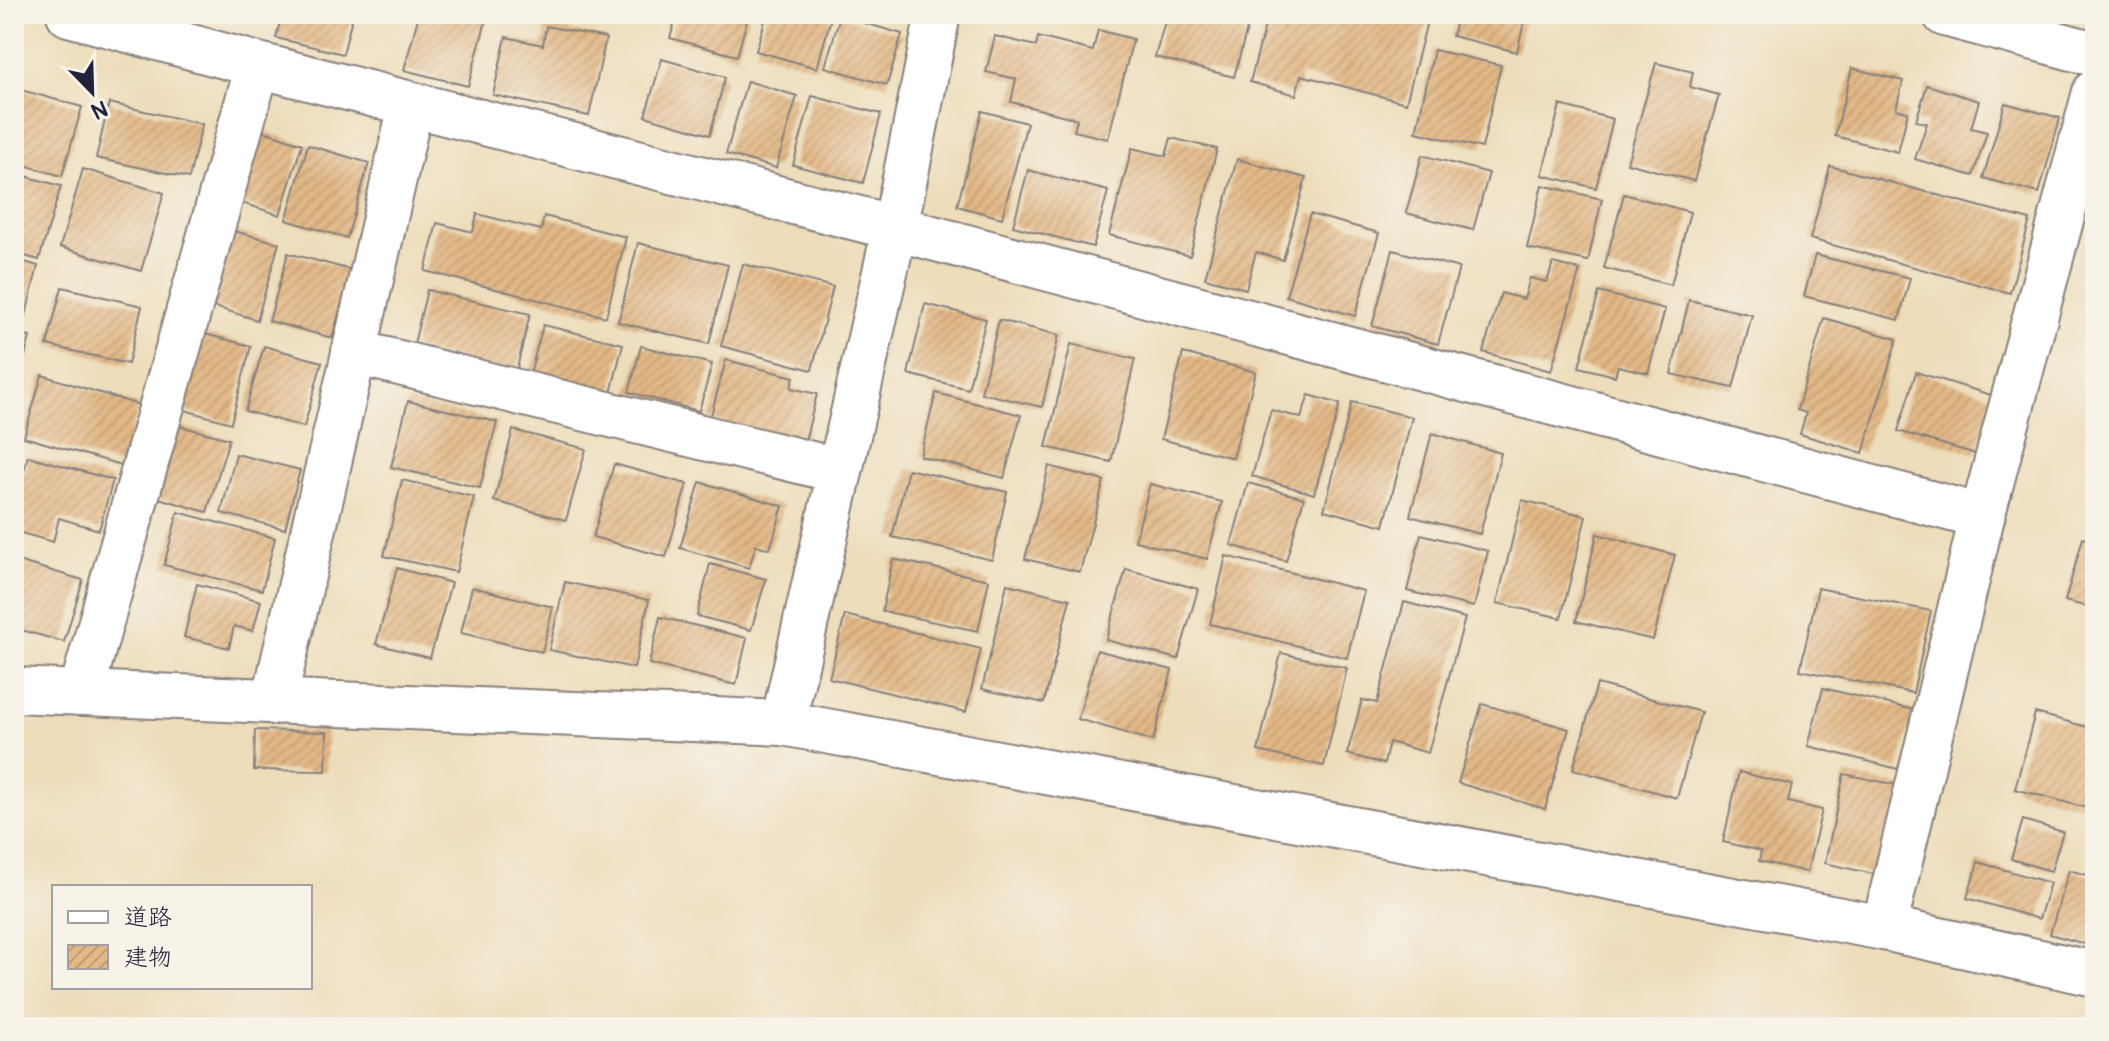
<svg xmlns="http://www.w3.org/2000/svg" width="2109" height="1041" viewBox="0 0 2109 1041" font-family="Pangolin,'Klee One',sans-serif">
	<defs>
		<pattern id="building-hatch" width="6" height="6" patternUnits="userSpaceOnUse" patternTransform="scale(2)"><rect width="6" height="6" fill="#e2b886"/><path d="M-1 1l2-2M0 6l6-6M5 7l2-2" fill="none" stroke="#c29e75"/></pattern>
	</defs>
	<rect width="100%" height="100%" fill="#f7f3e8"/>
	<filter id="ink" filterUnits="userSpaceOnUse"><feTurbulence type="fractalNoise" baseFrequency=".0125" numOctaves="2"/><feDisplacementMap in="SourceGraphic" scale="16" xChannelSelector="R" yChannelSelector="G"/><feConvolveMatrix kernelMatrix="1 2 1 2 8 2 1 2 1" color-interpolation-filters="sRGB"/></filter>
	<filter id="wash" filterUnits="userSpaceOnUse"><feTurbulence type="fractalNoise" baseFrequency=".006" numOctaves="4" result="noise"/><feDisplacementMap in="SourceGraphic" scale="32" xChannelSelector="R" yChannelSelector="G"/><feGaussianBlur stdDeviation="1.8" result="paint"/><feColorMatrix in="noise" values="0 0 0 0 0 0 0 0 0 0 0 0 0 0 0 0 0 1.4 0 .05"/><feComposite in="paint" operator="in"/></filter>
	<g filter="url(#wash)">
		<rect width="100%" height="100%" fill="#edddbb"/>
		<g id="blocks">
			<g fill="url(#building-hatch)">
				<path d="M282 14H353L343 54 276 38Z"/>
				<path d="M419 14H488L468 86 404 70Z"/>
				<path d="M677 14H749L737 56 670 38Z"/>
				<path d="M767 14H832L817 68 756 51Z"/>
				<path d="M1167 14H1251L1234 77 1155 57Z"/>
				<path d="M1268 14H1429L1406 103 1301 75 1296 95 1250 82Z"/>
				<path d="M1458 14H1526L1517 52 1452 36Z"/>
				<path d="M840 16 902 34 887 85 825 67Z"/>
				<path d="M546 26 606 38 589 116 493 95 506 37 543 45Z"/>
				<path d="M1098 30 1133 39 1108 139 1074 131 1077 119 1011 102 1016 79 986 72 995 36 1036 46 1038 37 1093 51Z"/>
				<path d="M1434 50 1501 65 1482 148 1416 132Z"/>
				<path d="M662 59 725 77 710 135 645 116Z"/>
				<path d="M1656 63 1693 72 1690 87 1719 95 1694 181 1627 163Z"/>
				<path d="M1852 68 1903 81 1896 109 1908 112 1898 152 1835 136Z"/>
				<path d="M747 81 797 96 776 168 726 154Z"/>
				<path d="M1927 85 1979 101 1971 128 1987 132 1973 176 1915 159 1927 123 1916 121Z"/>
				<path d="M14 88 82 107 62 176 14 162Z"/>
				<path d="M812 96 881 114 863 183 793 165Z"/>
				<path d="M109 103 202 124 189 178 96 158Z"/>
				<path d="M2005 103 2060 118 2039 193 1983 178Z"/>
				<path d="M1560 105 1613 119 1596 188 1542 175Z"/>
				<path d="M982 111 1027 123 1002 218 957 206Z"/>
				<path d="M255 128 302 144 280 215 232 200Z"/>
				<path d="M1171 138 1217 149 1190 256 1109 235 1132 148 1166 156Z"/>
				<path d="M308 145 369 163 347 238 286 220Z"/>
				<path d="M1422 155 1489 173 1473 230 1406 213Z"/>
				<path d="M1237 159 1306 178 1283 260 1256 252 1246 289 1205 278Z"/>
				<path d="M1830 166 2030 220 2010 293 1810 239Z"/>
				<path d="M83 169 164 193 141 271 60 247Z"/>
				<path d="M1028 170 1108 191 1093 247 1013 226Z"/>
				<path d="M14 173 61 186 39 260 14 253Z"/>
				<path d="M1542 185 1602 199 1588 261 1527 248Z"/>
				<path d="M1624 194 1690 212 1671 285 1604 268Z"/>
				<path d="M477 214 541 230 544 216 626 237 606 317 425 271 437 223 473 232Z"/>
				<path d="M1310 214 1379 233 1355 316 1286 296Z"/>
				<path d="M226 229 279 243 257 320 205 304Z"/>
				<path d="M638 243 728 265 709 344 618 322Z"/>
				<path d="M1393 250 1459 268 1438 344 1372 326Z"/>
				<path d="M288 253 351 270 332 338 269 321Z"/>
				<path d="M1815 255 1910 278 1899 320 1804 296Z"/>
				<path d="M14 259 38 266 24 323 14 320Z"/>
				<path d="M1553 263 1580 270 1551 371 1483 352 1501 293 1524 299 1530 278 1547 282Z"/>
				<path d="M743 264 833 287 812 370 721 346Z"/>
				<path d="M62 287 142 306 128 364 47 345Z"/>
				<path d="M427 290 530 314 516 372 413 348Z"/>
				<path d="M1599 292 1665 309 1648 373 1618 366 1615 376 1579 367Z"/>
				<path d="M1689 300 1752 315 1733 388 1671 374Z"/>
				<path d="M925 304 986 319 968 389 908 374Z"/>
				<path d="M1824 318 1897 339 1863 453 1800 434 1806 413 1797 410Z"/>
				<path d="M999 320 1059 335 1042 407 981 393Z"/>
				<path d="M543 325 623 344 611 393 530 374Z"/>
				<path d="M14 333 30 337 17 386 14 385Z"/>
				<path d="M201 333 251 346 231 423 181 409Z"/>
				<path d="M1071 344 1135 359 1111 462 1046 447Z"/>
				<path d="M264 346 322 362 304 427 245 411Z"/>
				<path d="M641 346 712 364 699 411 629 392Z"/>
				<path d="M1183 353 1256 372 1233 458 1161 439Z"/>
				<path d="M726 360 794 377 791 388 817 394 804 445 710 419Z"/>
				<path d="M1916 372 1994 396 1976 454 1898 431Z"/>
				<path d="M42 375 139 405 121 465 24 437Z"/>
				<path d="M936 393 1021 415 1004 478 920 456Z"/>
				<path d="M1309 395 1340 404 1314 494 1252 476 1271 410 1301 418Z"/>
				<path d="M408 401 497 422 480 488 391 467Z"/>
				<path d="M1352 402 1412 417 1384 526 1324 510Z"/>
				<path d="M176 425 229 439 207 512 155 497Z"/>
				<path d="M513 430 586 449 566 520 494 501Z"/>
				<path d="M1432 433 1501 453 1480 534 1410 516Z"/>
				<path d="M236 454 300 470 285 529 221 513Z"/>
				<path d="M28 456 113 480 99 530 59 518 53 542 14 531V505Z"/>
				<path d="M614 464 687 484 666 557 593 537Z"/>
				<path d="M1049 466 1104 481 1080 572 1025 559Z"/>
				<path d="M908 469 1007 492 992 560 892 537Z"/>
				<path d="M402 480 474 497 456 572 384 556Z"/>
				<path d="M700 482 783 506 770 549 756 545 749 568 680 548Z"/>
				<path d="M1248 483 1304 498 1286 561 1231 545Z"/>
				<path d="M1150 484 1222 502 1207 559 1135 541Z"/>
				<path d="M1522 500 1586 516 1561 618 1497 603Z"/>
				<path d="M178 512 275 538 262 590 164 565Z"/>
				<path d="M1421 534 1488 551 1474 607 1407 591Z"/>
				<path d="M1597 534 1675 555 1653 640 1576 621Z"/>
				<path d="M2083 538 2095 541V609L2065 601Z"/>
				<path d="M1226 556 1364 591 1347 658 1210 624Z"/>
				<path d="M893 559 989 580 978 631 882 611Z"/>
				<path d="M14 560 83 580 64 642 14 628Z"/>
				<path d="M710 564 766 579 751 630 697 616Z"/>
				<path d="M397 568 451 583 430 658 376 644Z"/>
				<path d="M1126 569 1198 589 1178 659 1106 640Z"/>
				<path d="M565 582 649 600 634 668 549 650Z"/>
				<path d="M197 584 261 601 253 631 234 626 229 648 184 637Z"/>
				<path d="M1007 584 1070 599 1044 703 982 689Z"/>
				<path d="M472 587 553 607 542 652 461 633Z"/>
				<path d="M1818 588 1931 611 1913 693 1800 670Z"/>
				<path d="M1404 602 1465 618 1428 753 1389 742 1384 764 1347 754 1362 700 1377 703Z"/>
				<path d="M845 615 981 649 966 712 829 678Z"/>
				<path d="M660 617 747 638 736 685 649 664Z"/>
				<path d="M1097 650 1172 670 1153 741 1078 719Z"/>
				<path d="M1281 653 1347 668 1324 766 1258 751Z"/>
				<path d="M1597 684 1701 712 1677 798 1573 769Z"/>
				<path d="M1823 688 1914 710 1898 769 1808 746Z"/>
				<path d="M1482 704 1569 729 1545 809 1458 783Z"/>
				<path d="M2035 713 2095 729V810L2015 789Z"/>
				<path d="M255 730 327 732 326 771 254 770Z"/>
				<path d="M1739 772 1792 785 1788 802 1822 810 1807 872 1759 861 1761 851 1723 842Z"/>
				<path d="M1844 774 1902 786 1882 876 1825 863Z"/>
				<path d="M2023 820 2063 832 2051 871 2011 859Z"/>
				<path d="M1978 862 2050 883 2039 919 1967 898Z"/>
				<path d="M2069 870 2095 877V947L2050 934Z"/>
			</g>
		</g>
	</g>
	<g filter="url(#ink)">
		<use href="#blocks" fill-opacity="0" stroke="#88807b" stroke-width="2"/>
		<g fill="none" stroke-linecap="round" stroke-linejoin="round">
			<defs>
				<g id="minor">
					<path d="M69 14 258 65 895 228 1982 517"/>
					<path d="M1945 14 2095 54"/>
					<path d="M354 352 840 471"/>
					<path d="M14 690 783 723 1884 928 2095 974"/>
					<path d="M81 693 258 65"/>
					<path d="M274 702 411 105"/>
					<path d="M783 723 895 228 938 14"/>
					<path d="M1884 928 1982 517 2095 92"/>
				</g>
			</defs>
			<use href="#minor" stroke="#88807b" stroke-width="48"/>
			<use href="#minor" stroke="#fff" stroke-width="44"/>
		</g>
	</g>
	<rect width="2109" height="1041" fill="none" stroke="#f7f3e8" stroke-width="48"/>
	<rect x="52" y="885" width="260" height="104" fill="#f7f3e8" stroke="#a29fa3" stroke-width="2"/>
	<rect x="68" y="911" width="40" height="12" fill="#ffffff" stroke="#a29fa3" stroke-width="2"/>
	<text x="124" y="925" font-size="24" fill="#22223b">道路</text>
	<rect x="68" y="945" width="40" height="24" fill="url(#building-hatch)" stroke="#a29fa3" stroke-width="2"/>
	<text x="124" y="965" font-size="24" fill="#22223b">建物</text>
	<g transform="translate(92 92) rotate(157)" stroke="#f7f3e8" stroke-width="6" paint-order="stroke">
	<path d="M0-6L14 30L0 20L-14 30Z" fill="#22223b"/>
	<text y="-12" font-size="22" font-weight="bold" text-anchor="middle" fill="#22223b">N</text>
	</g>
</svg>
